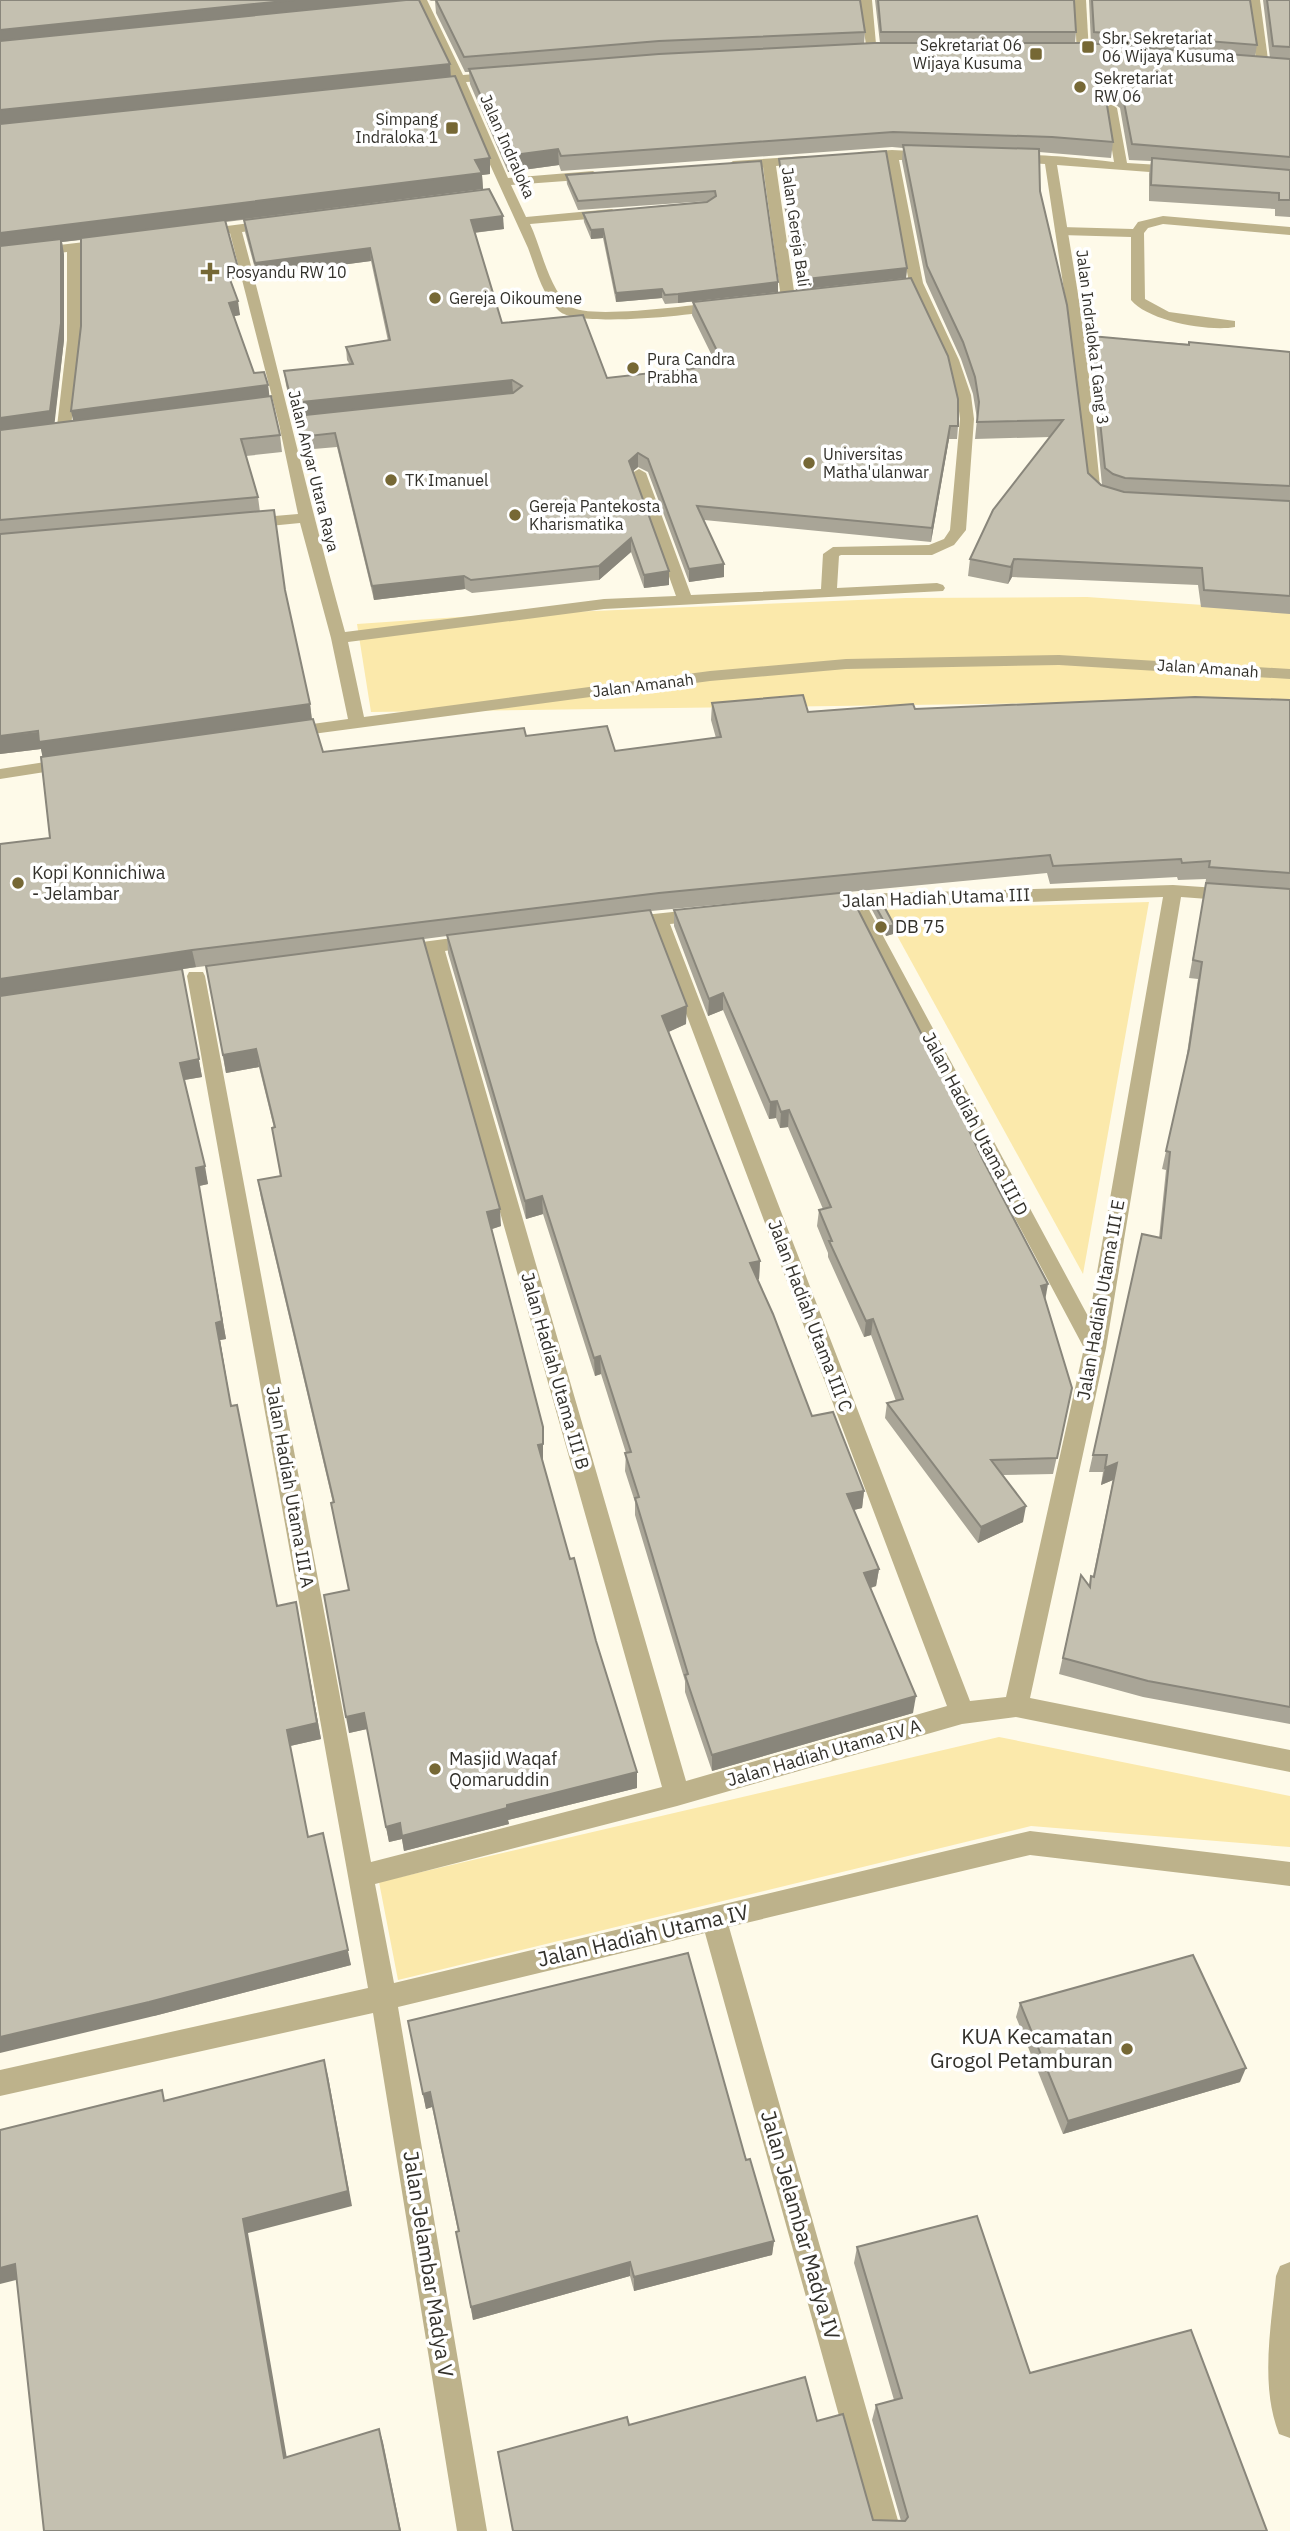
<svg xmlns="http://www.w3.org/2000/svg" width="1290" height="2531" viewBox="0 0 1290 2531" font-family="'IBM Plex Sans',sans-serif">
	<rect width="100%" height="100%" fill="#fefae9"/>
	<g fill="#fbe9ab">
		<path d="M1087 597 1290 611V700L371 712 357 624 474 616 906 598Z"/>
		<path d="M1149 902 1083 1274 883 910Z"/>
		<path d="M999 1737 1290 1796V1847L1031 1826 398 1980 379 1882Z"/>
	</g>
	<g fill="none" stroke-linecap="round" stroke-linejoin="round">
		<path fill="#bdb28b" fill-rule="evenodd" d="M1163 216 1290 227V235L1163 224 1148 228 1144 233 1145 299 1169 312 1235 321V327C1209 332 1148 321 1131 300V237L1061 235 1055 231 1061 227 1133 229 1138 222Z"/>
		<g fill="#bdb28b" fill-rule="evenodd">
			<path d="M415 0H427L463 75 499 72 505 76 499 80 466 82 508 178 593 171 599 175 593 179 511 185 526 217 612 209 618 213 612 217 530 224C542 249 548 288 570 306 585 320 694 305 719 302L724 303V309C697 315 577 328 559 311 542 295 536 269 528 248Z"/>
			<path d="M860 0H872L877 55 867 53Z"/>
			<path d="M1074 0H1086L1089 53 1083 56 1077 53Z"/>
			<path d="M1248 0H1260L1269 67 1263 71 1257 67Z"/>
			<path d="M1111 104 1117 108 1127 163 1176 166 1182 170 1176 174 1057 165 1085 337 1100 486 1114 498 1106 503 1101 501 1086 487 1071 337 1045 164 1013 162 1007 158C1017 150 1095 160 1114 162L1105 108Z"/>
			<path d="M892 150 932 152 938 156 932 160H899L923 283 959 360 971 395 974 419 966 530 954 545 932 555H841L839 556 837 588 937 583 943 585 945 588 943 591 604 609 348 642 364 717 710 671 846 659 1059 655 1290 669V679L1059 665 846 669 710 681 290 737 284 736 282 732 284 728 348 719 331 638 300 523 250 528 242 523 250 518 298 514 279 424 230 233 201 237 196 236V230L273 220 279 224 273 228 242 232C278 365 308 499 345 632L604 599 676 596 632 473 639 469 646 473 691 595 821 589 823 554 833 547 929 545 944 539 950 530 960 419 957 395 945 360 909 283 887 160H859L853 156 859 152Z"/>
			<path d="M806 156 810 157V163L776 166 795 298 788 302 781 298 763 167 733 169 727 165 733 161Z"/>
			<path d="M110 239 115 240V246L81 250V340L70 435 63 439 56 435 67 340V252L0 260V252Z"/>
			<path d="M71 758 77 759 80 763 77 767 0 779V769Z"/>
			<path d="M1173 885 1290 893V905L1181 897 1106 1348 1030 1698 1290 1750V1772L1016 1717 962 1724 677 1806 375 1884 394 1983 1030 1831 1290 1862V1886L1030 1855 729 1927 901 2531H871L705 1933 398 2007 487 2531H457L373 2013 0 2096V2070L368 1988 187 976 189 972H203L205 976 371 1862 662 1787 427 953 392 954 390 950 392 946 475 935 482 937 484 941 482 945 445 951 686 1781 947 1706 653 926 625 929 616 923 625 917 701 909 710 915 701 921 670 924 970 1701 1006 1697 1084 1348 850 908 827 909 818 903 827 897 855 894ZM1163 897 1089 1318 868 908Z"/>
			<path d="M1290 2262V2438L1279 2434C1260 2386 1271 2326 1276 2276L1280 2266Z"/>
		</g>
	</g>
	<g fill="#a9a597" fill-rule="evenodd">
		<path d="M0 0 450 64 451 77 490 158V174L482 175 483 189 226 222 238 278 230 279 240 315 234 316 254 373 268 385 269 396 280 435 282 452 246 456 258 497 260 512 285 590 310 704 312 719 323 752 526 736 615 751 716 738 711 720 712 703 808 712 1290 700V1724L1143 1697 1059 1674 1081 1575 1089 1585 1091 1576H1093L1113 1480 1101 1485 1103 1472H1089L1138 1252 1159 1238 1166 1170 1162 1169 1185 1067 1198 979 1189 978 1206 885H1205L1206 879 1178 880 1177 877 1050 884 1047 873 651 911 686 1024 668 1032 760 1261 759 1279 758 1280 812 1416 864 1491 862 1508 854 1510 879 1569 876 1586 871 1588 913 1713 712 1771 685 1692V1681L635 1515V1502L625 1471 626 1453 601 1374 595 1376 543 1214 526 1219 448 953 447 936 424 939 501 1226 492 1229 543 1444V1461L542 1462 570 1559 596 1641 637 1788 508 1820 509 1824 404 1851 402 1839 389 1842 367 1729 349 1733V1590L334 1520 331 1503H333L261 1198 258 1180 280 1176 274 1128 259 1067 226 1073 206 966 182 969 202 1077 184 1080 208 1184 199 1186 226 1339 220 1340 231 1406 277 1606 299 1618 321 1739 290 1746 308 1837 351 1965 154 2016 43 757 41 749 0 754ZM81 240V326L73 421 54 423 64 340V255L62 242Z"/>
		<path d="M429 0H860L865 32 864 44 880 43 875 0H1074L1076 32 1075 43 1091 44 1089 0H1250L1257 45 1255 56 1270 58 1263 0H1290V217L1275 216V209L1149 201V174L1151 161 1129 160 1120 108 1112 102 1107 106 1113 142 1111 158 1039 152 1040 191 1088 473 1101 485 1104 486 1102 485 1089 353 1091 336 1290 352V614L1201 607 1198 585 1012 577 1008 584 968 576 970 559 1050 437 975 439 977 419 973 394 961 359 926 282 902 161 903 148 892 147 561 171 559 165 508 172 470 84 469 72H465L436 13 435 1H431Z"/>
		<path d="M779 159 907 268 906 278 796 290 779 168Z"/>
		<path d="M761 161 778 292 678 303 665 304 662 298 616 302 603 238 591 239 584 222 583 213 709 201 578 210 567 184 566 175Z"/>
		<path d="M244 220 504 229 474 233 502 323 607 378 717 366 692 315 693 302 958 426 957 439H949L931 542 704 520 724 577 689 582 648 472 638 467 633 471 669 585 644 588 631 552 599 580 472 593 465 589 374 600 337 447 302 450 296 416 513 393 294 416 286 385 284 371 350 365 347 360 346 347 388 341 371 261 257 276 245 232Z"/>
		<path d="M872 900 894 925 893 934 886 936 871 908Z"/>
		<path d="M674 910 1045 1298 1072 1388 1053 1474 1003 1475 1023 1522 978 1543 885 1418 887 1403 896 1401 871 1335 864 1337 828 1257V1253L817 1226 819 1210 823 1209 788 1127 780 1128 776 1118 769 1119 723 1010 708 1016 674 926Z"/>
		<path d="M1020 2003 1240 2082 1063 2134 1016 2017Z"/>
		<path d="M411 2037 746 2160 774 2241 772 2255 634 2291 630 2276 473 2320 456 2232 458 2231 432 2107 426 2109Z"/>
		<path d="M857 2247 1030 2373 1267 2531H513L629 2425 817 2421 873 2520 901 2521 872 2420 876 2405 894 2400 854 2263Z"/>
	</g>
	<g fill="#89867b">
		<path d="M294 0H414L0 46V30Z"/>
		<path d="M450 64 451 80 0 126V110Z"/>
		<path d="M1115 86 1112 102 1102 108 1105 93Z"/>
		<path d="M558 149 559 165 508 172 507 156Z"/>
		<path d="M490 158V174L482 175 483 189 62 242 64 255V340L54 428 0 435V233Z"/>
		<path d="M503 216 504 229 471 233V220Z"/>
		<path d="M603 229V238L591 239V230Z"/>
		<path d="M370 248 371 261 257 276 255 263Z"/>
		<path d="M237 264 238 278 227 280 225 266Z"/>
		<path d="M907 268 906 278 796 290 797 280Z"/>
		<path d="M778 282V292L678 303V294Z"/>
		<path d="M662 289V298L616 302V293Z"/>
		<path d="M238 301 240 315 231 317 229 303Z"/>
		<path d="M512 380 513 393 294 416 292 403Z"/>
		<path d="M268 385 270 400 74 425 71 411Z"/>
		<path d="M950 426 949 439 931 542 932 528Z"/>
		<path d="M638 453V467L630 474 629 461Z"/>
		<path d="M631 538V552L599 580V566Z"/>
		<path d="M1014 559 1012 577 1008 584 1011 567Z"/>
		<path d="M724 564V577L689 582V569Z"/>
		<path d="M669 571V585L644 588V575Z"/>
		<path d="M464 576 465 589 374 600 372 586Z"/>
		<path d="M310 704 312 722 43 760 41 749 0 754V736Z"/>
		<path d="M894 925 893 934 886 936 887 927Z"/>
		<path d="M192 950 196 967 0 998V979Z"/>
		<path d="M182 969 202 1077 184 1080 180 1063Z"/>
		<path d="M723 993V1010L708 1016 709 999Z"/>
		<path d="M687 1006 686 1024 662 1035V1016Z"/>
		<path d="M256 1049 259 1067 226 1073 223 1055Z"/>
		<path d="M777 1101 776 1118 769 1119 770 1102Z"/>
		<path d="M789 1110 788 1127 780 1128 781 1112Z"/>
		<path d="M205 1166 208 1184 199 1186 226 1339 220 1340 234 1423 216 1323 196 1168Z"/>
		<path d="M542 1196 543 1214 526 1219 525 1201Z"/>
		<path d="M500 1209 501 1226 489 1230 487 1212Z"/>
		<path d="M760 1261 759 1279 749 1281 750 1263Z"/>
		<path d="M1048 1284 1045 1301 1041 1286Z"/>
		<path d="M873 1319 871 1335 864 1337 866 1321Z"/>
		<path d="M600 1356 601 1374 595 1376 594 1358Z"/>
		<path d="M543 1427V1461L539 1462 538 1445Z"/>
		<path d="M1117 1463 1113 1480 1101 1485 1105 1468Z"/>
		<path d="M864 1491 862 1508 845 1512 847 1494Z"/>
		<path d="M1026 1506 1023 1522 978 1543 981 1527Z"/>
		<path d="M879 1569 876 1586 862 1590 864 1573Z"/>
		<path d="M299 1618 321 1739 290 1746 287 1730Z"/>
		<path d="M916 1696 913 1713 712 1771V1755Z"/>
		<path d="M364 1713 367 1729 349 1733 346 1717Z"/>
		<path d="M637 1772V1788L508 1820 509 1824 404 1851 402 1839 389 1842 386 1827 400 1823 507 1805Z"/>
		<path d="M323 1833 351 1965 154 2016 0 2053V2037Z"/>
		<path d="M324 2060 328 2076 352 2206 248 2233 289 2470 284 2458 243 2219Z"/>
		<path d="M1246 2068 1240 2082 1063 2134 1068 2121Z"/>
		<path d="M430 2092 432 2107 426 2109 423 2094Z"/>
		<path d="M774 2241 772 2255 634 2291V2277Z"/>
		<path d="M630 2262V2276L473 2320 471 2307Z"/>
		<path d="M15 2264 24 2278 0 2284V2268Z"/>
		<path d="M379 2429 383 2442 401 2531H400Z"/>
	</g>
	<g fill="#c4c0b0" stroke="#89867b" stroke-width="2">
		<path d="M0 0H294L0 30Z"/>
		<path d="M406 0H419L450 64 0 110V41Z"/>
		<path d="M436 0H860L865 32 659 41 464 57Z"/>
		<path d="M878 0H1074L1076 32H881Z"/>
		<path d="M1092 0H1250L1257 45 1094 32Z"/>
		<path d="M1267 0H1290V47L1273 46Z"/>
		<path d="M874 43H1085L1290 59V157L1132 144 1122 92 1115 86 1105 93 1113 142 1052 137 893 132 561 156 558 149 507 156 469 69 659 54Z"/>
		<path d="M455 76 490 158 475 160 482 173 0 233V124Z"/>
		<path d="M903 145 1039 149 1040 191 1067 305 1088 473 1101 485 1124 492 1290 501V596L1204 590 1202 568 1014 559 1011 567 970 559 993 510 1063 420 977 422 979 402 975 377 963 342 927 266Z"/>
		<path d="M886 151 907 268 797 280 779 159Z"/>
		<path d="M1152 158 1290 170V200H1279V193L1151 185Z"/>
		<path d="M761 161 778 282 678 294 665 295 662 289 616 293 603 229 591 230 583 213 707 202 716 196 715 191 578 201 566 175Z"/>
		<path d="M489 189 503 216 471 220 502 323 583 315 607 378 724 365 693 302 911 278 948 356 958 399V426H950L932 528 697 506 724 564 689 569 648 459 638 453 629 461 669 571 644 575 631 538 599 566 471 580 464 576 372 586 335 433 300 437 296 416 513 393 522 386 512 380 292 403 284 371 353 364 346 347 390 340 370 248 255 263 244 220Z"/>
		<path d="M225 220 237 264 225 266 238 301 229 303 254 373 264 372 268 385 71 411 81 326V238Z"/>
		<path d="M61 239V323L50 411 0 418V246Z"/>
		<path d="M1091 336 1189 345V342L1290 352V486L1125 478 1113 474 1105 468Z"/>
		<path d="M271 396 280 435 241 439 258 497 0 520V430Z"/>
		<path d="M274 510 285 590 310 704 39 742 38 731 0 736V534Z"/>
		<path d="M803 695 808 712 913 704 915 709 1195 697 1290 700V873L1209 867 1210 861 1182 863 1181 859 1053 866 1050 855 659 893 192 950 0 979V844L50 838 41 757 313 719 323 752 524 728 526 736 607 726 615 751 721 737 712 703Z"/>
		<path d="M1206 883 1290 889V1707L1148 1681 1063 1658 1081 1575 1090 1587 1091 1576 1094 1577 1117 1463 1105 1468 1107 1455H1093L1142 1234 1161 1238 1170 1152 1166 1151 1189 1049 1202 962 1193 960Z"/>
		<path d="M849 892 924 1039H926L983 1160 1048 1284 1041 1286 1072 1388 1057 1458 991 1460 1026 1506 981 1527 887 1403 903 1399 873 1319 866 1321 829 1241H832L819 1210 831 1207 789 1110 781 1112 777 1101 770 1102 723 993 709 999 674 910Z"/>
		<path d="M880 899 894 925 887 927 872 900Z"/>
		<path d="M650 910 687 1006 662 1016 760 1261 750 1263 773 1314 812 1416 833 1412 864 1491 847 1494 879 1569 864 1573 916 1696 712 1755 685 1675 688 1674 635 1498 639 1497 625 1453 631 1452 600 1356 594 1358 542 1196 525 1201 447 935Z"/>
		<path d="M423 938 500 1209 487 1212 543 1427V1444L538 1445 570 1559 574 1558 596 1641 637 1772 507 1805V1808L402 1836 400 1823 386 1827 364 1713 346 1717 324 1595 349 1590 331 1503 334 1502 258 1180 281 1176 272 1128 275 1127 256 1049 223 1055 206 966Z"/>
		<path d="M182 969 199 1059 180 1063 205 1166 196 1168 222 1321 216 1323 231 1406 237 1405 277 1606 296 1602 317 1723 287 1730 308 1837 323 1833 348 1950 149 2002 0 2037V996Z"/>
		<path d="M688 1953 746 2160 750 2159 774 2241 634 2277 630 2262 471 2307 456 2232 459 2231 430 2092 423 2094 408 2021Z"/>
		<path d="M1193 1955 1246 2068 1068 2121 1020 2003Z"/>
		<path d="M324 2060 348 2191 243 2219 284 2458 379 2429 400 2531H44L15 2264 0 2268V2130L162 2090 164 2101Z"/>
		<path d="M977 2216 1030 2373 1191 2330 1267 2531H513L498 2452 627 2417 629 2425 805 2377 817 2421 843 2414 873 2520 905 2521 908 2517 876 2405 902 2398 857 2247Z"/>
	</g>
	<g fill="#766835" stroke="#fff" stroke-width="2.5">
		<rect x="1081" y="40" width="14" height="14" rx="3.5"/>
		<rect x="1029" y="47" width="14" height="14" rx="3.5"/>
		<circle cx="1080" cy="87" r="7"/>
		<rect x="445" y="121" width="14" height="14" rx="3.5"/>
		<path d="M206.5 261.5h7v7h7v7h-7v7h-7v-7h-7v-7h7z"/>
		<circle cx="435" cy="298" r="7"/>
		<circle cx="633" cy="368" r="7"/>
		<circle cx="809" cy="463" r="7"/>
		<circle cx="391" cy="480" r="7"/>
		<circle cx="515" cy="515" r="7"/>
		<circle cx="18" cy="883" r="7"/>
		<circle cx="881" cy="927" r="7"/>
		<circle cx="435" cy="1769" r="7"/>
		<circle cx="1127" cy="2049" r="7"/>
	</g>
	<g text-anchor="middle" stroke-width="7" stroke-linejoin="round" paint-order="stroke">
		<g font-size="16" fill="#33312b" stroke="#fff" text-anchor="start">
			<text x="1102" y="44">Sbr. Sekretariat<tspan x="1102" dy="18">06 Wijaya Kusuma</tspan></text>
			<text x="1022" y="51" text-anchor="end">Sekretariat 06<tspan x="1022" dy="18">Wijaya Kusuma</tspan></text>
			<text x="1094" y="84">Sekretariat<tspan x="1094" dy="18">RW 06</tspan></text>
			<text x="438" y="125" text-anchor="end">Simpang<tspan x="438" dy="18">Indraloka 1</tspan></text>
			<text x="226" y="278">Posyandu RW 10</text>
			<text x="449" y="304">Gereja Oikoumene</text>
			<text x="647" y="365">Pura Candra<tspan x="647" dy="18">Prabha</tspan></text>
			<text x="823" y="460">Universitas<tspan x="823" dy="18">Matha'ulanwar</tspan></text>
			<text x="405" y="486">TK Imanuel</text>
			<text x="529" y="512">Gereja Pantekosta<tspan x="529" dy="18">Kharismatika</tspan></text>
		</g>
		<g font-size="16" fill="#33312b" stroke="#fff">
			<text transform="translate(508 146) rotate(66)" y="6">Jalan Indraloka</text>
			<text transform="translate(796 227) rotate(82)" y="6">Jalan Gereja Bali</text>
			<text transform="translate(1093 337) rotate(83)" y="6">Jalan Indraloka I Gang 3</text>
			<text transform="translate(314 471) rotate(76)" y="6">Jalan Anyar Utara Raya</text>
			<text transform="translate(1208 668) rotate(4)" y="6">Jalan Amanah</text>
			<text transform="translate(643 685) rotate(-7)" y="6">Jalan Amanah</text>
		</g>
		<g font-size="18" fill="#33312b" stroke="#fff" text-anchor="start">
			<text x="32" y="879">Kopi Konnichiwa<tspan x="32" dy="21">- Jelambar</tspan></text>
			<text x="895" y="933">DB 75</text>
			<text x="449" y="1765">Masjid Waqaf<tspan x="449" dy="21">Qomaruddin</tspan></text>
		</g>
		<g font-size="18" fill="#33312b" stroke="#fff">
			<text transform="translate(936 898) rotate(-2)" y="6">Jalan Hadiah Utama III</text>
			<text transform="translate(975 1124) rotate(62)" y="6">Jalan Hadiah Utama III D</text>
			<text transform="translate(1101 1300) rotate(-80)" y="6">Jalan Hadiah Utama III E</text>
			<text transform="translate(810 1316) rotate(69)" y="6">Jalan Hadiah Utama III C</text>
			<text transform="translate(555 1371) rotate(74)" y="6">Jalan Hadiah Utama III B</text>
			<text transform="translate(290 1487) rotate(80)" y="6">Jalan Hadiah Utama III A</text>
			<text transform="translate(824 1753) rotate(-16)" y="6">Jalan Hadiah Utama IV A</text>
		</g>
		<g font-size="21" fill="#33312b" stroke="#fff">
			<text transform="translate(643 1936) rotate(-13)" y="7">Jalan Hadiah Utama IV</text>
			<text transform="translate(800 2225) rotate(74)" y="7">Jalan Jelambar Madya IV</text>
			<text transform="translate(428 2264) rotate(81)" y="7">Jalan Jelambar Madya V</text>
		</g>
		<g font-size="21" fill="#33312b" stroke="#fff" text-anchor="end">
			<text x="1113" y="2044">KUA Kecamatan<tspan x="1113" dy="24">Grogol Petamburan</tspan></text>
		</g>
	</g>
</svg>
